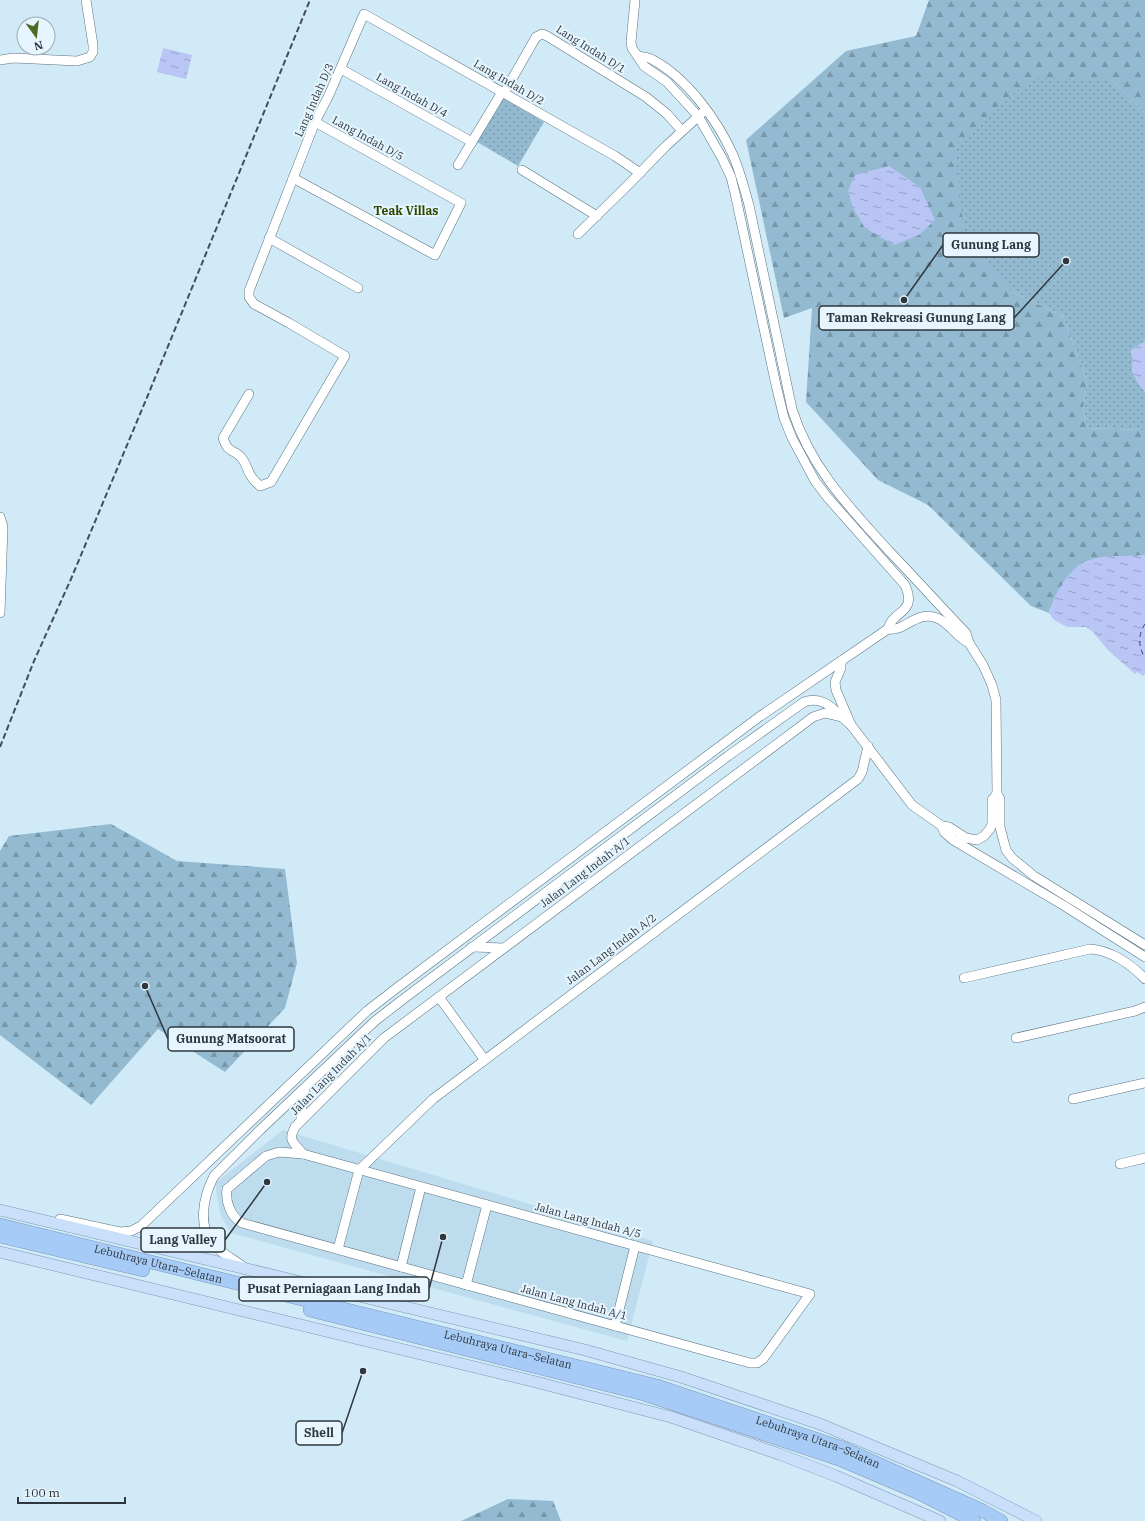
<svg xmlns="http://www.w3.org/2000/svg" width="1145" height="1521" viewBox="0 0 1145 1521" font-family="'IBM Plex Serif',serif">
	<defs>
		<pattern id="forest-firs" width="22" height="20" patternUnits="userSpaceOnUse"><rect width="22" height="20" fill="#93bad0"/><path d="M5 1l3.5 6h-7zM16 11l3.5 6h-7z" fill="#7898aa"/></pattern>
		<pattern id="park-dots" width="8" height="8" patternUnits="userSpaceOnUse"><rect width="8" height="8" fill="#93bad0"/><path d="M2 2h.1M6 6h.1" fill="none" stroke="#7898aa" stroke-width="1.8" stroke-linecap="round"/></pattern>
		<pattern id="water-ripples" width="26" height="14" patternUnits="userSpaceOnUse"><rect width="26" height="14" fill="#b8c5f5"/><path d="M2 4q2-2 4 0t4 0M15 11q2-2 4 0t4 0" fill="none" stroke="#96a1c8"/></pattern>
	</defs>
	<rect width="100%" height="100%" fill="#d1eaf8"/>
	<path fill="#bdddee" d="M283 1130 653 1241 627 1341 231 1233 220 1214 215 1183Z"/>
	<g fill="url(#forest-firs)">
		<path d="M929 0H1145V113L1110 79 1012 292 1063 316 1087 381 1083 410 1087 428 1145 430V555L1129 557 1050 608 1049 613 1031 606 928 505 878 480 806 402 812 308 784 318 746 140 846 51 916 36Z"/>
		<path d="M111 824 177 861 285 869 297 963 285 1008 225 1072 158 1029 91 1105 0 1035V851L9 836Z"/>
		<path d="M508 1499 553 1501 561 1521H461Z"/>
	</g>
	<g fill="url(#park-dots)">
		<path d="M1032 78 1110 79 1145 113V341L1132 350 1131 353C1135 362 1132 359 1132 368 1132 374 1141 388 1145 391V430L1087 428 1083 410 1087 381 1063 316 1012 292 964 231 954 146Z"/>
		<path d="M503 98 544 122 518 166 477 142Z"/>
	</g>
	<g fill="url(#water-ripples)">
		<path d="M163 48 192 55 186 79 157 72Z"/>
		<path d="M889 166 920 187 935 220 919 235 894 245 865 228 853 208 848 191 855 175Z"/>
		<path d="M1145 341V391C1140 387 1132 374 1132 368 1132 359 1135 362 1131 352L1132 350Z"/>
		<path d="M1145 555V674L1143 676 1137 672 1135 674 1108 650 1092 631 1086 627H1067L1054 620 1049 613C1054 594 1069 567 1089 560 1106 554 1127 557 1145 555Z"/>
	</g>
	<g fill="none" stroke-linecap="round" stroke-linejoin="round">
		<path stroke="#364187" stroke-width="1" stroke-dasharray="5 4" stroke-linecap="butt" d="M1145 624C1138 634 1138 647 1145 658"/>
		<defs>
			<g id="minor">
				<path d="M635 0 631 42 632 48 644 66 667 82 698 116 722 158 731 177 735 193 776 385 784 418 792 438 815 481 828 498 905 585C918 614 892 610 888 629"/>
				<path d="M638 56C643 57 649 57 653 60 687 78 718 121 733 155 740 171 744 188 749 205L792 409C810 467 849 507 889 551 915 578 940 606 966 633L969 643 983 665 992 685 996 700 997 794 1000 799V827L1002 835 1006 850 1012 858 1034 876 1145 945"/>
				<path d="M0 60 13 58 77 61 90 57 93 52V45L86 0"/>
				<path d="M341 69 472 142"/>
				<path d="M504 93 536 37 542 34 547 36 646 97 667 114 682 131"/>
				<path d="M458 165 502 92"/>
				<path d="M522 170 597 216"/>
				<path d="M293 178 435 255 461 203 315 122"/>
				<path d="M578 234 626 187 666 146 702 113"/>
				<path d="M269 238 358 288"/>
				<path d="M249 394 223 438C229 454 231 448 240 456 246 462 247 470 251 476 253 480 257 483 260 486L271 482 345 356 289 323 254 304 249 297V291L315 122 329 95 364 14 615 156 640 173"/>
				<path d="M0 517 3 527 0 613"/>
				<path d="M841 661V668L835 682 836 690 851 725 912 805 942 826 949 827 966 838 977 840 984 836 990 829 992 824V800L997 794"/>
				<path d="M942 826 944 832 953 840 1063 905 1145 957"/>
				<path d="M472 947 504 948"/>
				<path d="M964 978 1090 949C1110 950 1131 964 1145 979"/>
				<path d="M439 997 484 1059"/>
				<path d="M1016 1038 1135 1011 1145 1007"/>
				<path d="M1073 1099 1145 1083"/>
				<path d="M301 1120C300 1108 305 1099 305 1088"/>
				<path d="M279 1152 303 1154 810 1294 763 1359 757 1363H750L242 1223C231 1217 225 1202 227 1189L266 1156Z"/>
				<path d="M303 1154C295 1143 287 1142 295 1127L384 1038 813 717 825 713 841 717"/>
				<path d="M1120 1164 1145 1158"/>
				<path d="M359 1170 433 1099 858 779 862 772 868 746"/>
				<path d="M60 1219 120 1232 131 1231 141 1226 367 1011 398 987 759 717 882 633 888 629C906 632 915 610 937 618 950 623 956 637 969 643"/>
				<path d="M338 1249 359 1170"/>
				<path d="M401 1267 421 1187"/>
				<path d="M245 1268C236 1261 225 1255 217 1248 196 1229 203 1197 214 1176L260 1130 375 1021 406 997 728 756 804 702C825 694 837 714 851 725"/>
				<path d="M466 1285 487 1205"/>
				<path d="M615 1326 635 1246"/>
			</g>
			<g id="major">
				<path d="M0 1210 585 1350 681 1377 820 1424 957 1481 1036 1521"/>
				<path d="M0 1252 532 1381 671 1417 779 1454 836 1476 940 1521"/>
			</g>
			<g id="highway">
				<path id="s1" d="M0 1225 657 1386 842 1448 983 1511 1001 1521"/>
				<path d="M0 1236 143 1270"/>
				<path d="M310 1310 644 1394 839 1459 919 1493 974 1521"/>
			</g>
		</defs>
		<use href="#minor" stroke="#5b727e" stroke-width="10"/>
		<use href="#major" stroke="#7c97b6" stroke-width="12"/>
		<use href="#highway" stroke="#7c97b6" stroke-width="14"/>
		<use href="#minor" stroke="#fff" stroke-width="9"/>
		<use href="#major" stroke="#cae0fa" stroke-width="11"/>
		<use href="#highway" stroke="#a6cbf7" stroke-width="13"/>
		<path stroke="#434e55" stroke-width="2" stroke-dasharray="6 3" stroke-linecap="butt" d="M0 747 34 661 71 579 148 395 310 0"/>
	</g>
	<g text-anchor="middle" stroke-width="4" stroke-linejoin="round" paint-order="stroke">
		<g font-size="11" fill="#2e373d" stroke="#e6f5fe">
			<text transform="translate(591 49) rotate(32)" y="4">Lang Indah D/1</text>
			<text transform="translate(509 82) rotate(30)" y="4">Lang Indah D/2</text>
			<text transform="translate(412 95) rotate(29)" y="4">Lang Indah D/4</text>
			<text transform="translate(314 100) rotate(-66)" y="4">Lang Indah D/3</text>
			<text transform="translate(368 138) rotate(29)" y="4">Lang Indah D/5</text>
			<text transform="translate(585 872) rotate(-37)" y="4">Jalan Lang Indah A/1</text>
			<text transform="translate(611 949) rotate(-37)" y="4">Jalan Lang Indah A/2</text>
			<text transform="translate(331 1074) rotate(-45)" y="4">Jalan Lang Indah A/1</text>
			<text transform="translate(588 1220) rotate(15)" y="4">Jalan Lang Indah A/5</text>
			<text dy="4" stroke="none"><textPath href="#s1" startOffset="163">Lebuhraya Utara–Selatan</textPath></text>
			<text transform="translate(574 1302) rotate(15)" y="4">Jalan Lang Indah A/1</text>
			<text dy="4" stroke="none"><textPath href="#s1" startOffset="523">Lebuhraya Utara–Selatan</textPath></text>
			<text dy="4" stroke="none"><textPath href="#s1" startOffset="847">Lebuhraya Utara–Selatan</textPath></text>
		</g>
		<g font-size="12" font-weight="bold" fill="#2d4900" stroke="#e6f5fe">
			<text x="406" y="215">Teak Villas</text>
		</g>
	</g>
	<path fill="none" stroke="#2e373d" stroke-width="1.5" d="M904 300L943 245M1066 261L1014 318M145 986L168 1039M267 1182L225 1240M443 1237L429 1289M363 1371L342 1433"/>
	<g fill="#2e373d" stroke="#e6f5fe" stroke-width="1.5">
		<circle cx="904" cy="300" r="4"/>
		<circle cx="1066" cy="261" r="4"/>
		<circle cx="145" cy="986" r="4"/>
		<circle cx="267" cy="1182" r="4"/>
		<circle cx="443" cy="1237" r="4"/>
		<circle cx="363" cy="1371" r="4"/>
	</g>
	<g fill="#e6f5fe" stroke="#2e373d" stroke-width="1.5">
		<rect x="943" y="233" width="96" height="24" rx="4"/>
		<rect x="819" y="306" width="195" height="24" rx="4"/>
		<rect x="168" y="1027" width="126" height="24" rx="4"/>
		<rect x="141" y="1228" width="84" height="24" rx="4"/>
		<rect x="239" y="1277" width="190" height="24" rx="4"/>
		<rect x="296" y="1421" width="46" height="24" rx="4"/>
	</g>
	<g font-size="12" text-anchor="middle" font-weight="bold" fill="#2e373d">
		<text x="991" y="249">Gunung Lang</text>
		<text x="916" y="322">Taman Rekreasi Gunung Lang</text>
		<text x="231" y="1043">Gunung Matsoorat</text>
		<text x="183" y="1244">Lang Valley</text>
		<text x="334" y="1293">Pusat Perniagaan Lang Indah</text>
		<text x="319" y="1437">Shell</text>
	</g>
	<g transform="translate(36 36) rotate(165)"><circle r="19" fill="#e6f5fe" stroke="#9ca9b1"/>
	<path d="M0-3L7 15L0 10L-7 15Z" fill="#4b6b21"/>
	<text y="-6" font-size="11" font-weight="bold" text-anchor="middle" fill="#2e373d">N</text>
	</g>
	<path d="M18 1497v6h107v-6" fill="none" stroke="#2e373d" stroke-width="2"/>
	<text x="24" y="1497" font-size="12" fill="#2e373d" stroke="#e6f5fe" stroke-width="3" paint-order="stroke">100 m</text>
</svg>
